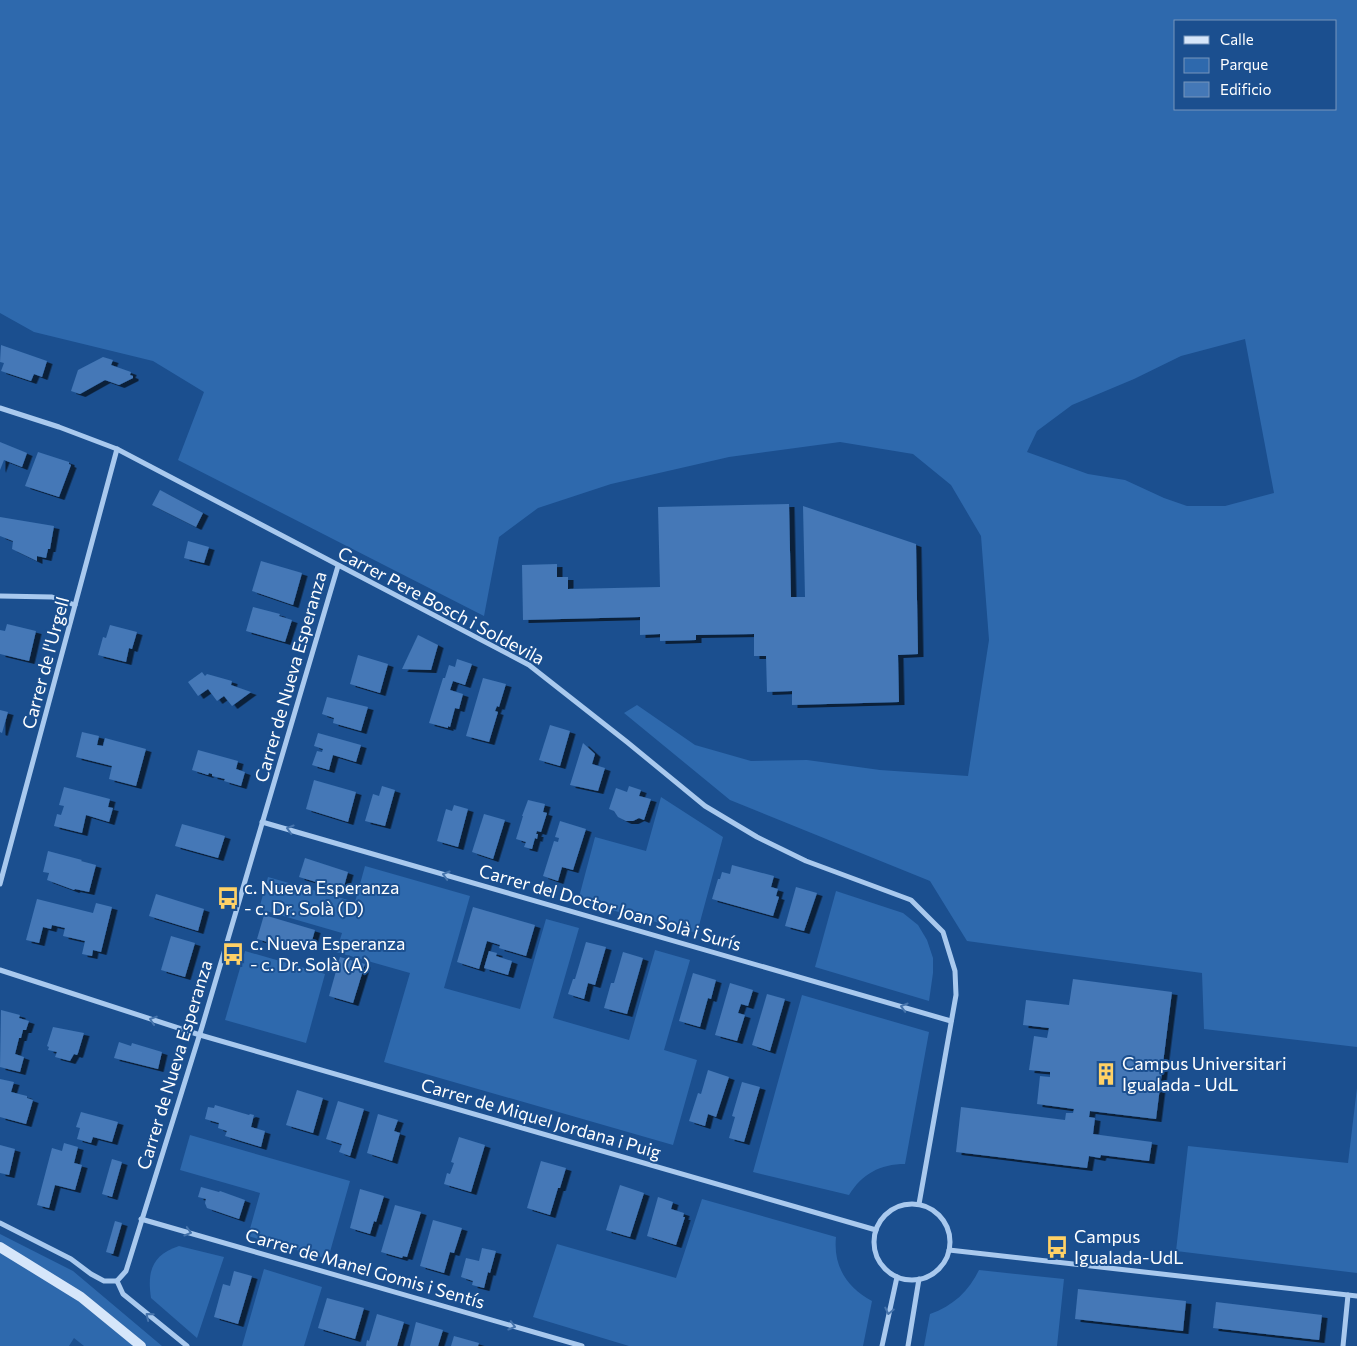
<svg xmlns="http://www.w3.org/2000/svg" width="1357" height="1346" viewBox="0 0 1357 1346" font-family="Commissioner,sans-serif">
	<defs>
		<filter id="shadow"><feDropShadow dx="5.5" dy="3" stdDeviation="0" flood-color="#0009"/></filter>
	</defs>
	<rect width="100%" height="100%" fill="#1b4f8f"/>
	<g fill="#2e69ad" fill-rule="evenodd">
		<path d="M0 0H1357V1047L1204 1029 1202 973 967 941 930 881 730 800 624 713 637 705 695 745 751 761 807 760 880 770 968 776 989 640 981 536 951 485 913 454 840 442 729 457 611 484 538 508 499 537 484 616 178 460 204 392 153 361 34 332 0 313ZM1176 21H1336V109H1176ZM1245 339 1274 493 1225 506H1187L1164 498 1125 480 1088 474 1027 452 1037 431 1072 405 1134 379 1181 356Z"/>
		<path d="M661 797 723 837 697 933 578 901 595 837 646 851Z"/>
		<path d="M365 866 470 896 444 988 520 1009 546 919 579 928 553 1018 629 1040 655 950 690 960 664 1050 697 1060 673 1145 384 1062 410 973 336 952 342 933 259 909 268 877 355 902Z"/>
		<path d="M836 891 903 913 918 925 927 940 933 958V973L929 1001 815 967Z"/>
		<path d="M245 951 325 974 306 1043 225 1020Z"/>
		<path d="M802 995 929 1032 905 1164C880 1164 862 1174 849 1195L753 1172Z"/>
		<path d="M1357 1088V1273L1176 1251 1188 1146 1348 1163Z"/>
		<path d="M190 1135 350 1181 328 1259 248 1236 260 1193 180 1170Z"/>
		<path d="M702 1199 836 1237C833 1266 847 1288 872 1301L863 1346H629L533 1317 557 1244 676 1278Z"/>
		<path d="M0 1234 73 1271 162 1346H84L74 1338 69 1346H0Z"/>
		<path d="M179 1246 224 1257 197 1338 151 1298C147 1271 152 1255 179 1246Z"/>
		<path d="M264 1269 322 1287 304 1346H242Z"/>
		<path d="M979 1270 1064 1279 1057 1346H924L930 1314C953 1306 969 1291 979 1270Z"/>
	</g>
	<g fill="#4478b7" filter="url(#shadow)">
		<path d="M1 345 47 361 42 377 34 374 31 381 1 371 4 363 0 362Z"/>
		<path d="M103 357 113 360 111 365 131 372 130 375 133 376V378L119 385 105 380 80 394 71 391 78 370Z"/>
		<path d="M0 442 27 453 22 467 4 460 0 470Z"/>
		<path d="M38 452 69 462V464L71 465 59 497 25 486Z"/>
		<path d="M160 490 203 513 196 527 152 505Z"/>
		<path d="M789 504 791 597H805L803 506 916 544 918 654 898 655 899 702 792 705V691L767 692 766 656H754V634L696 635V640L660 641V634L640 635V617L523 620 522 565 557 564V577H568V589L660 587 658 507Z"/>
		<path d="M0 517 54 526 50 549H48L46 558 37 556V561L12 549 13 541 0 536Z"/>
		<path d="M188 541 209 547 204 563 184 558Z"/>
		<path d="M261 561 302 573 293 605 252 591Z"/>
		<path d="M253 607 280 614 279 616 292 620 285 642 246 631Z"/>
		<path d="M7 624 36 631 29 661 0 654V630L5 631Z"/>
		<path d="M110 625 137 632 132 649 129 648 126 662 98 655 103 637 106 638Z"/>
		<path d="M418 635 438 645 431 670 402 669Z"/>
		<path d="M358 655 388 664 380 693 350 684Z"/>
		<path d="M457 659 472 664 465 685 453 681 450 690 463 694 459 709 455 708 450 727 448 726V728L429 723 443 678H445L449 665 455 667Z"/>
		<path d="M202 672 205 676 207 674 232 681 231 685 251 692 232 706 224 696 217 701 208 689 198 696 188 682Z"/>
		<path d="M483 678 506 684 499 707 497 706 495 711 498 712 489 742 466 736Z"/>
		<path d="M327 697 368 707 361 731 333 723 334 718 322 714Z"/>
		<path d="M0 710 8 712 2 733 0 732Z"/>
		<path d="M550 725 570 731 560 766 539 760Z"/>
		<path d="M82 732 99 736 97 745 103 746 105 738 146 749 136 786 109 779 112 766 76 757Z"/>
		<path d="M318 733 361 745 356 762 333 755 329 770 312 765 317 751 322 752 323 749 314 746Z"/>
		<path d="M583 743 595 754 592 764 605 768 598 791 570 785Z"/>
		<path d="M198 750 238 761 236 769 245 772 241 786 224 781 225 779 212 776V774L209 773 208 775 192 770Z"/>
		<path d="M314 780 356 792 348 822 306 809Z"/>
		<path d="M382 786 395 790 385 826 365 821 373 794 379 796Z"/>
		<path d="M629 786 641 790 639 796 651 799 644 820 639 818 633 821H626L618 817 614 811 609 809 616 788 627 792Z"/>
		<path d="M64 787 110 799 108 807 113 808 109 822 86 815 82 833 54 826 57 814 61 815 64 806 59 805Z"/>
		<path d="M528 800 545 804 543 812 547 813 541 832 537 831 536 834H538L537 839 535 838 532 849 524 847 526 842 516 839 523 816H522Z"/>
		<path d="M454 805 468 809 458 847 437 841 446 809 452 811Z"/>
		<path d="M484 814 505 820 493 859 472 852Z"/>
		<path d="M560 821 586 829 573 870 562 867 558 881 543 876 554 841 558 842 559 838 555 837Z"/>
		<path d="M182 824 225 836 218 858 175 846Z"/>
		<path d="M48 851 82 860 81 861 96 865 89 892 75 889 74 890 47 880 49 873 43 872Z"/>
		<path d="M305 858 348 872 343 890 299 877Z"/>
		<path d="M732 865 774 876 771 887 778 889 776 896 779 897 773 916 712 899 718 879H720L722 872 730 874Z"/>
		<path d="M796 887 817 893 804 931 785 926Z"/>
		<path d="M156 894 204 909 198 931 149 916Z"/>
		<path d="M37 899 93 913 96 903 112 907 101 952 93 950 92 956 82 954 85 941 63 936 65 928 52 925 51 929 43 927 39 943 26 940Z"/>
		<path d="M473 907 535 925 526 956 499 948 500 945 487 941 479 969 457 962Z"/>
		<path d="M264 915 315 930 310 948 296 943 295 947 286 944 285 947 257 939Z"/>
		<path d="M171 936 195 943 185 977 161 970Z"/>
		<path d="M586 942 606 947 595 985 588 983 584 999 568 994 573 979H575Z"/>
		<path d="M489 951 497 953 496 956 512 961 508 975 484 968Z"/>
		<path d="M623 952 643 958 627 1014 604 1008 611 983H614Z"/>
		<path d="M340 957 365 964 353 1003 329 996Z"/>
		<path d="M693 973 716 980 711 999 708 998 700 1027 679 1021Z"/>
		<path d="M1073 979 1172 992 1156 1119 1090 1111 1089 1117 1095 1118 1093 1134 1152 1142 1149 1161 1101 1155 1100 1158 1089 1156 1087 1168 956 1152 961 1107 1065 1120 1066 1113H1073L1074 1109 1037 1104 1040 1076 1050 1077V1072L1029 1070 1034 1036 1047 1038 1049 1028 1023 1025 1026 1000 1069 1005Z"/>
		<path d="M730 983 753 990 748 1006 741 1004 738 1013 745 1015 737 1041 715 1035Z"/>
		<path d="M767 994 785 999 770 1051 752 1045Z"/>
		<path d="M1 1010 20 1015 19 1018 29 1021 26 1030H23L21 1038H19L15 1054 24 1057 20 1072 0 1067Z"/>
		<path d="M53 1027 84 1033 78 1053 77 1055 74 1054 70 1061 55 1057 57 1052 48 1050 49 1047 47 1046Z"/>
		<path d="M119 1042 131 1046 132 1043 162 1052 158 1069 114 1058Z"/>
		<path d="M708 1070 729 1077 716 1117 708 1114 705 1126 689 1121 698 1093 701 1094Z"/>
		<path d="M0 1079 14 1082 11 1092 27 1096V1098L33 1100 26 1124 0 1117Z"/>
		<path d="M742 1082 760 1087 744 1142 729 1138 735 1117 732 1116Z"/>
		<path d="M297 1090 323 1098 313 1133 286 1125Z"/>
		<path d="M338 1101 364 1109 350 1156 339 1152 342 1144 326 1139Z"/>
		<path d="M215 1105 249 1115 250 1114 254 1115 251 1127 265 1131 261 1147 225 1136 227 1131 218 1128 219 1123 205 1119 208 1107 214 1108Z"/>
		<path d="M81 1112 118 1122 112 1142 93 1137 91 1143 77 1139 80 1128 76 1127Z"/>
		<path d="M378 1114 398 1120 394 1131 400 1133 392 1161 367 1153Z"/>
		<path d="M459 1137 485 1145 471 1192 444 1184 447 1173 450 1174 454 1163 451 1162Z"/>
		<path d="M64 1143 78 1147 74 1163 82 1165 75 1190 55 1185 49 1208 37 1205 52 1148 62 1151Z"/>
		<path d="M0 1145 15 1149 9 1175 0 1173Z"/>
		<path d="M112 1159 122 1162 112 1197 102 1194Z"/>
		<path d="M541 1161 566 1168 560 1188H558L550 1215 527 1208Z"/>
		<path d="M620 1185 644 1193 630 1237 606 1230Z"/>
		<path d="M201 1187 219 1192 220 1191 245 1200 239 1219 207 1208 205 1203 206 1199 198 1197Z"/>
		<path d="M360 1189 384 1196 376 1222 374 1221 370 1234 350 1228Z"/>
		<path d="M658 1197 673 1202 671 1209 684 1213 683 1217H685L676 1245 647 1236Z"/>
		<path d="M395 1205 421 1212 407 1257 403 1256 402 1258 381 1252Z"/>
		<path d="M433 1220 462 1228 454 1253 450 1252 444 1273 420 1266Z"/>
		<path d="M115 1221 122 1223 113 1254 106 1252Z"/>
		<path d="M482 1248 496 1251 490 1273 488 1272 484 1288 472 1285 473 1281 461 1277 466 1258 479 1261Z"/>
		<path d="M234 1271 252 1276 238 1324 214 1317 223 1284 230 1286Z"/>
		<path d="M1078 1289 1186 1301 1183 1331 1075 1319Z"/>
		<path d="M327 1298 364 1308 355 1339 318 1328Z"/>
		<path d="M1216 1302 1322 1315 1319 1340 1213 1328Z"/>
		<path d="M377 1314 404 1322 397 1346H366L367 1340 369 1341Z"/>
		<path d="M416 1322 443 1330 438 1346H410Z"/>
		<path d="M454 1336 479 1343 478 1346H451Z"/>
	</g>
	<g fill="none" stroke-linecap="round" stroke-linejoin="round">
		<g stroke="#a9c9ee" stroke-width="5">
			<path d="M0 408 59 427 117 449 529 665 627 742 705 806 757 837 806 861 911 900 943 932 955 971 956 995 919 1204"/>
			<path d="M0 596 52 597 75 605"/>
			<path d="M262 822 951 1021"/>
			<path d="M0 884 117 449"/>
			<path d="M0 970 200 1035 876 1230"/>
			<circle cx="912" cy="1242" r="38"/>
			<path d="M141 1219 582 1346"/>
			<path d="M0 1223 71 1259 91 1274 104 1281H117"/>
			<path d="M949 1250 1357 1296"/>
			<path d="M117 1281 126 1271 202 1027 338 566"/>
			<path d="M117 1281 123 1294 187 1346"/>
			<path d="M882 1346 897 1277"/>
			<path d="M908 1346 919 1279"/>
			<path d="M1343 1346 1348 1295"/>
		</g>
		<path stroke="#d6e6fa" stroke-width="10" d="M0 1247 81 1297 141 1346"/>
	</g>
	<defs><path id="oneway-chevron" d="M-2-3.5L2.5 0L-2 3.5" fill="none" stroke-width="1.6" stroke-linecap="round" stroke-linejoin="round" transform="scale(1.25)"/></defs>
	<g stroke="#4674ac">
		<use href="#oneway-chevron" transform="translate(290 829) rotate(-164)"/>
		<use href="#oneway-chevron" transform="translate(446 875) rotate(-164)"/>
		<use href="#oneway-chevron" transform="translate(904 1007) rotate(-164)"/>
		<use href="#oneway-chevron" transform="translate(153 1020) rotate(-162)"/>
		<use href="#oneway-chevron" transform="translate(188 1232) rotate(16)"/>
		<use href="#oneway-chevron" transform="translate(889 1311) rotate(102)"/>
		<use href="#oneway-chevron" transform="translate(149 1316) rotate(-141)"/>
		<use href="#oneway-chevron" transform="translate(512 1326) rotate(16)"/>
	</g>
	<defs>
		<symbol id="bus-bare" viewBox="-9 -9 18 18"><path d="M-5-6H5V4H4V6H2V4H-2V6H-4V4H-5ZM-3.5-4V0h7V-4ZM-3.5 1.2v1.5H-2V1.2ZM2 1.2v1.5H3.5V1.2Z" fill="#ffd166" stroke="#1b4f8f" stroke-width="2.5" paint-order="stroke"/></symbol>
		<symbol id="building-bare" viewBox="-9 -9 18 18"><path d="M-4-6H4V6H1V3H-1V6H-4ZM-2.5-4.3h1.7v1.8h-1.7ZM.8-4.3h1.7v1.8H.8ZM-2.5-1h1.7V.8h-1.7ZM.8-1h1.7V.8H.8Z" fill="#ffd166" stroke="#1b4f8f" stroke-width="2.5" paint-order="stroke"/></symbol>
	</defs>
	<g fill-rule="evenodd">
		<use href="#bus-bare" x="212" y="882" width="32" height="32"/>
		<use href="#bus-bare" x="217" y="938" width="32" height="32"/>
		<use href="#building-bare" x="1090" y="1058" width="32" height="32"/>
		<use href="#bus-bare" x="1041" y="1231" width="32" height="32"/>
	</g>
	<g text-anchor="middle" stroke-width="4" stroke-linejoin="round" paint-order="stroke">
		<g font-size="18" fill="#fff" stroke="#1b4f8f">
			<text transform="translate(441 606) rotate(28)" y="6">Carrer Pere Bosch i Soldevila</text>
			<text transform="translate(46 663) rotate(-75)" y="6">Carrer de l'Urgell</text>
			<text transform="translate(291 677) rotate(-74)" y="6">Carrer de Nueva Esperanza</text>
			<text transform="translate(610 908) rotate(16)" y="6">Carrer del Doctor Joan Solà i Surís</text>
			<text transform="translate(175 1065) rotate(-73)" y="6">Carrer de Nueva Esperanza</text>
			<text transform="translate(541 1119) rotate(16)" y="6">Carrer de Miquel Jordana i Puig</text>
			<text transform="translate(365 1269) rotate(16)" y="6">Carrer de Manel Gomis i Sentís</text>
		</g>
		<g font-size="18" fill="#fff" stroke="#1b4f8f" text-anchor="start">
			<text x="244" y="894">c. Nueva Esperanza<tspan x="244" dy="21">- c. Dr. Solà (D)</tspan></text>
			<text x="250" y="950">c. Nueva Esperanza<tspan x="250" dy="21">- c. Dr. Solà (A)</tspan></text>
			<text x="1122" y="1070">Campus Universitari<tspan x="1122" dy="21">Igualada - UdL</tspan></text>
			<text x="1074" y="1243">Campus<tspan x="1074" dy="21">Igualada-UdL</tspan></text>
		</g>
	</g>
	<rect x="1174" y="20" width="162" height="90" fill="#1b4f8f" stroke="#7695bc"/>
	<rect x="1184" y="36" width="25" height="8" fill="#d6e6fa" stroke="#7695bc"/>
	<text x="1220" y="45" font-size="15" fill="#ffffff">Calle</text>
	<rect x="1184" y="58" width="25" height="15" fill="#2e69ad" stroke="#7695bc"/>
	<text x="1220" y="70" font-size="15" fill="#ffffff">Parque</text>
	<rect x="1184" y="82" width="25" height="15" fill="#4478b7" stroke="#7695bc"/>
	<text x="1220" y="95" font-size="15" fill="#ffffff">Edificio</text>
</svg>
